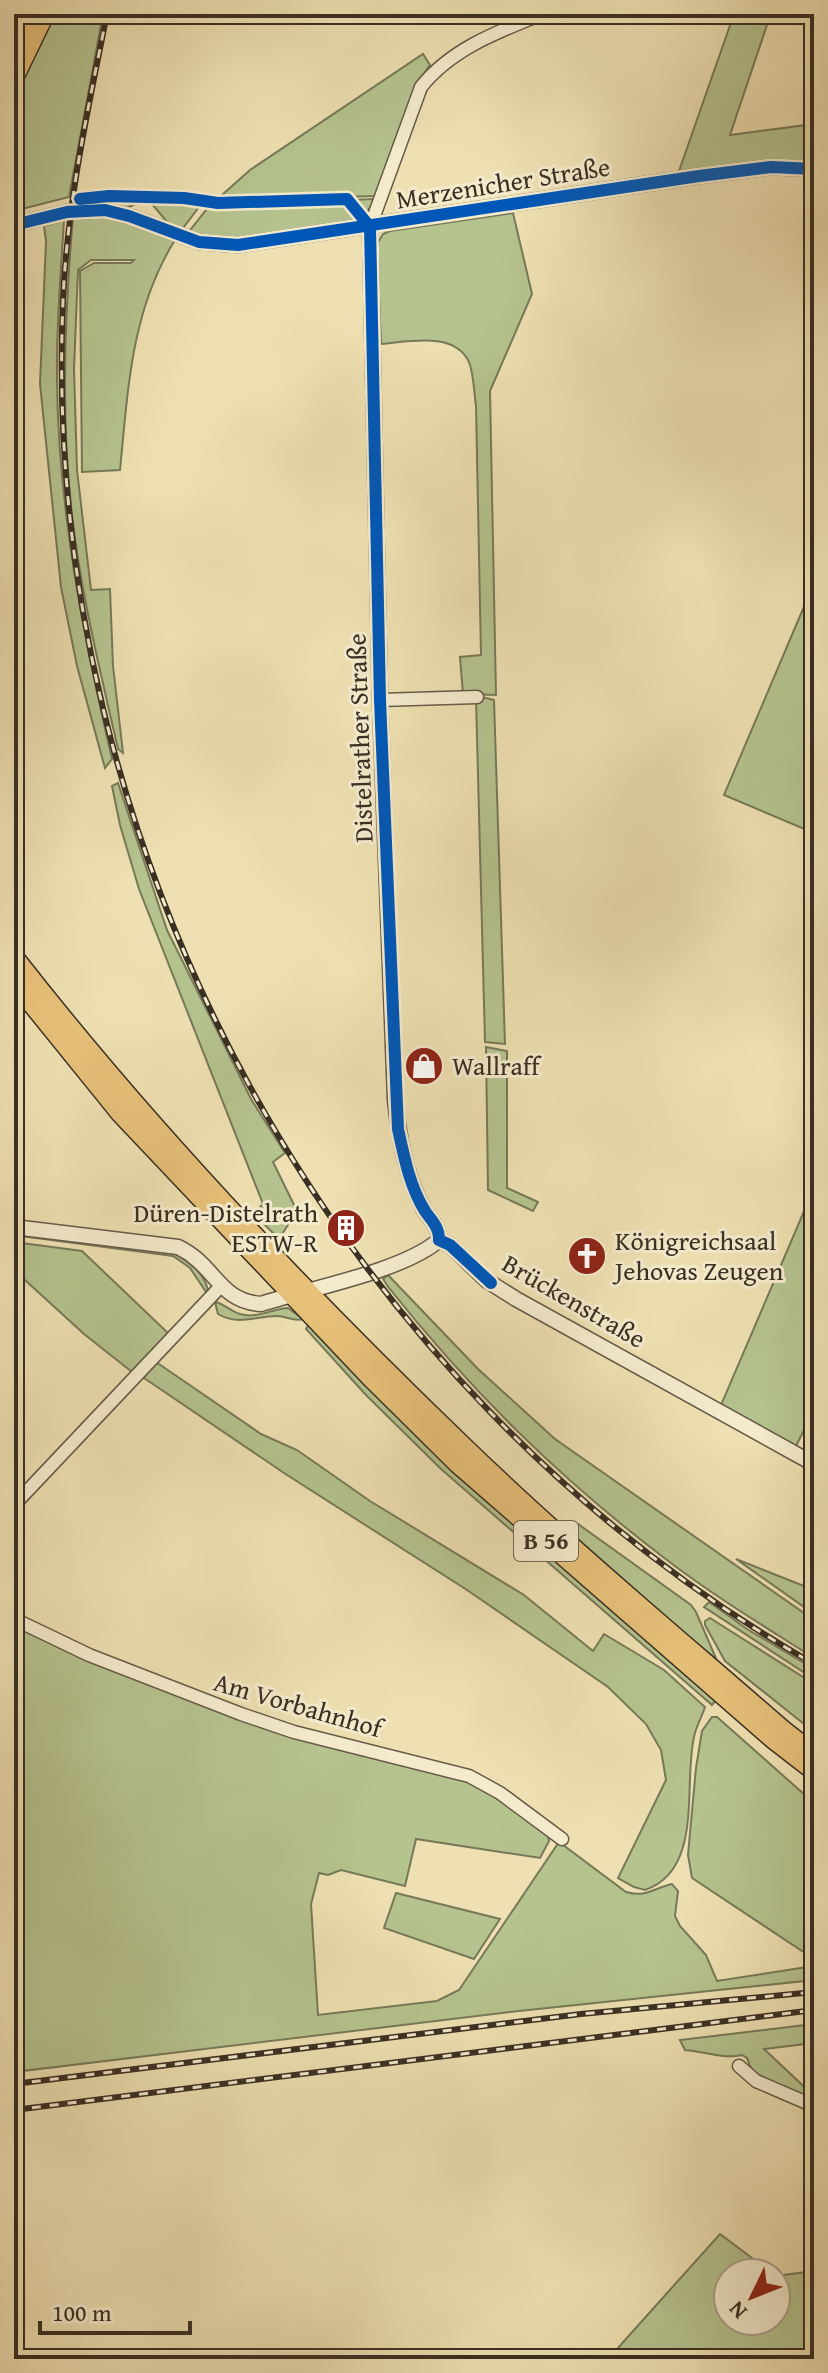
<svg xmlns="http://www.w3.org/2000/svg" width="828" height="2373" viewBox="0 0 828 2373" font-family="'Gentium Book Plus',serif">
	<rect width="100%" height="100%" fill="#eee0b2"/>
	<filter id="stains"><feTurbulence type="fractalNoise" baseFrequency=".0025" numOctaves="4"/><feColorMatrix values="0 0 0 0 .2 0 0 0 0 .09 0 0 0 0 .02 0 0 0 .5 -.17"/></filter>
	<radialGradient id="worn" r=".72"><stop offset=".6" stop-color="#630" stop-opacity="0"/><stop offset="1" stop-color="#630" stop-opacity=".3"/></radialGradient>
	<g fill="#b5c38f" stroke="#777959" stroke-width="2">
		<path d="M51 14H103L69 197 14 211V93Z"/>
		<path d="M734 14 770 16 730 135 814 124V144L808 161 766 162 678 174Z"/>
		<path d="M423 54 430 65 418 82 377 196 225 200 222 195 250 170Z"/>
		<path d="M93 199 190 201 202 203 180 232 173 229 152 204H135L125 209 75 205 76 200Z"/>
		<path d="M374 199C369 212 363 218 350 221L225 241 187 234 210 205Z"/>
		<path d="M513 213 532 294 490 391 496 695 463 694 460 657 481 655 476 406C474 393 474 375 469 362 454 331 409 342 381 344L377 244 383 234 390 231Z"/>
		<path d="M73 216H112L175 240C131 310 128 390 120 470L82 472 80 271 94 263H131L134 260H91L78 270 74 369 77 470 91 590 110 589 113 666 123 753 118 749C102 679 85 610 75 539 60 433 64 322 73 216Z"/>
		<path d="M64 220C61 273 56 326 57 379 58 508 83 634 112 759L105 768 77 666 61 587 40 384 46 241 44 226Z"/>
		<path d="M814 583V833L724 795Z"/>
		<path d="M482 697 494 700 505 1044 485 1042 476 699Z"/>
		<path d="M118 783 167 930 251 1099 285 1153 273 1162 297 1211 279 1239 254 1214 263 1204 139 889 120 825 112 786Z"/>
		<path d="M486 1047 507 1051V1188L538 1202 533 1211 488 1190Z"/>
		<path d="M814 1188V1410L795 1448 721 1405Z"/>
		<path d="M14 1231 172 1252C187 1260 209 1276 208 1295L190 1268 173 1256 14 1235Z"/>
		<path d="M14 1242 82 1251 169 1334 132 1372 84 1334 14 1270Z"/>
		<path d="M388 1275 478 1369 555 1439 814 1620V1658C764 1626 714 1596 667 1560 560 1479 472 1392 389 1288L383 1279Z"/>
		<path d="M215 1302C225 1304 230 1311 240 1314 256 1319 272 1309 288 1308L303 1319C293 1322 287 1316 277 1316 256 1316 238 1326 218 1314Z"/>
		<path d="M309 1324 717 1699 712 1705 441 1469 365 1394 306 1329Z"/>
		<path d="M156 1362 261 1434 297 1450 370 1501 524 1595 593 1651 604 1634 664 1670 705 1707C702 1717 696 1726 694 1737 683 1784 704 1870 645 1890L634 1887 618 1878 666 1780 661 1750 646 1724 608 1687 467 1590 284 1473 141 1376Z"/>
		<path d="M578 1524 691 1605 696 1612 718 1663 570 1532Z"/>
		<path d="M736 1559 814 1590V1614Z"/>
		<path d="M709 1602 747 1629 814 1669V1679L704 1607Z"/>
		<path d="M710 1618 814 1684V1732L725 1661 705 1625V1621Z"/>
		<path d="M14 1620 151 1685 469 1778 547 1833 549 1841 540 1858 416 1839 405 1886 341 1870 328 1875 319 1873 311 1904 318 2015 437 2001 459 1990 559 1842 626 1892C646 1898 654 1888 672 1884L678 1891 675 1916 680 1926 706 1955 717 1981 814 1966V1980L519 2011 14 2072Z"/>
		<path d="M712 1717H717L814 1803V1959L692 1878 688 1855 696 1768 702 1731Z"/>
		<path d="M396 1893 500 1919 474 1959 384 1928Z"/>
		<path d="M814 2024V2043L764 2049 814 2096 810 2102C786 2092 754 2086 747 2058L742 2055C723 2059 706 2052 685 2050L680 2040Z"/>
		<path d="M720 2234 772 2273H728V2321H776V2276L806 2272 814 2280V2346L798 2359H608Z"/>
	</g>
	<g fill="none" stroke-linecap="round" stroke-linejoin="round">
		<defs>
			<g id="minor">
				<path d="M370 227 421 87C451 49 497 32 542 14"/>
				<path d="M380 700 477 697"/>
				<path d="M14 1505 222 1285"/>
				<path d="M14 1619 89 1655 241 1714 294 1732 469 1776 500 1793 562 1839"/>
				<path d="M739 2066 756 2081 814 2106"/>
			</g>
			<g id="tertiary">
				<path d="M14 225 67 212 105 210 129 216 199 242 238 245 699 176 771 167 814 169"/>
				<path d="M370 227 380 700 395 1100C399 1137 405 1173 422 1206 428 1218 440 1226 439 1240"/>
				<path d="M14 1227 178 1247C216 1265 218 1301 261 1304 308 1289 404 1271 439 1240"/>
				<path d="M439 1240 450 1245 486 1280 516 1299 814 1464"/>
			</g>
			<g id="primary">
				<path d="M14 47 30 14"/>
				<path d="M14 78 45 14"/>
				<path d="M14 957C149 1130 302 1291 460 1443 563 1543 674 1635 782 1729L814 1754"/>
				<path d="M14 982 120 1113 370 1377 458 1464 774 1740 814 1771"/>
			</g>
		</defs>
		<use href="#minor" stroke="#665b47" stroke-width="15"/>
		<use href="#tertiary" stroke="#665b47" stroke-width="17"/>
		<use href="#primary" stroke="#392f23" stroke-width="21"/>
		<use href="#minor" stroke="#f4ebcd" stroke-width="12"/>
		<use href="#tertiary" stroke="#f4ebcd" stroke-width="14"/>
		<use href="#primary" stroke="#e7c079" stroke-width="18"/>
		<defs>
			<g id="rail">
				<path d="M107 14C88 109 67 203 63 301 39 851 335 1391 814 1664"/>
				<path d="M14 2084 581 2014 814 1992"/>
				<path d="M14 2110 814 2010"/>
			</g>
		</defs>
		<use href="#rail" stroke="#392f23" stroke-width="6"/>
		<use href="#rail" stroke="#f4ebcd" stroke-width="3" stroke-dasharray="9" stroke-linecap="butt"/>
		<defs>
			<g id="cycleway">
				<path d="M80 199 109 196 184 198 218 203 347 199 370 227"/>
				<path d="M14 225 67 212 105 210 129 216 199 242 238 245 699 176 771 167 814 169"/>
				<path d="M370 227 380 700 398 1129C404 1157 410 1187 425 1211 431 1220 440 1228 439 1240L450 1245 491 1283"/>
			</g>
		</defs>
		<use href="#cycleway" stroke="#f4ebcd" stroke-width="17"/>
		<use href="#cycleway" stroke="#0057b8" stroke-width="12"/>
	</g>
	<defs>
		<symbol id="shop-disc" viewBox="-11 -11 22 22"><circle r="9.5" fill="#8f2418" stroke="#f4ebcd"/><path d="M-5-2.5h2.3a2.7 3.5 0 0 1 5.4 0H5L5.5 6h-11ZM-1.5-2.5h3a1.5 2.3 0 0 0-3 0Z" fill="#fff"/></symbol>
		<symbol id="building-disc" viewBox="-11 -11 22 22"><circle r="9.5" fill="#8f2418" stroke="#f4ebcd"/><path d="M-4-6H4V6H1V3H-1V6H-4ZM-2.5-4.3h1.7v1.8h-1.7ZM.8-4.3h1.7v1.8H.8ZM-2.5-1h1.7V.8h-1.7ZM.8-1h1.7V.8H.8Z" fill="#fff"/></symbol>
		<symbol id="church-disc" viewBox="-11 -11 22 22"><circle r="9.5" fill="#8f2418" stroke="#f4ebcd"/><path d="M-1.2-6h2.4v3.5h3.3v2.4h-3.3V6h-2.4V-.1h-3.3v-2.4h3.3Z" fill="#fff"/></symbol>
	</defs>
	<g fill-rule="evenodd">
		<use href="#shop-disc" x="402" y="1044" width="44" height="44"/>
		<use href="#building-disc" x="324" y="1206" width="44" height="44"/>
		<use href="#church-disc" x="565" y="1234" width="44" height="44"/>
	</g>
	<g text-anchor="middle" stroke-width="6" stroke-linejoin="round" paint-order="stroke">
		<rect fill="#f4ebcd" stroke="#716756" stroke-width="2" x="514" y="1521" width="64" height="40" rx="6"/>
		<g font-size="24" font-weight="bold" fill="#392f23">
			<text x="546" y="1549">B 56</text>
		</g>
		<g font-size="26" fill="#392f23" stroke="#f4ebcd">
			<text transform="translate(503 183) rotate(-9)" y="9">Merzenicher Straße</text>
			<text transform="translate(360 738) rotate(-92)" y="9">Distelrather Straße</text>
			<text transform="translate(574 1301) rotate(30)" y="9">Brückenstraße</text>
			<text transform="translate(298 1705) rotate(16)" y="9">Am Vorbahnhof</text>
		</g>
		<g font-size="26" fill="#392f23" stroke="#f4ebcd" text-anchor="start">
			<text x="452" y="1075">Wallraff</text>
			<text x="318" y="1222" text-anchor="end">Düren-Distelrath<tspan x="318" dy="30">ESTW-R</tspan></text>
			<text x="615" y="1250">Königreichsaal<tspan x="615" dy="30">Jehovas Zeugen</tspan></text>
		</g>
	</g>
	<rect width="828" height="2373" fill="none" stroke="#eee0b2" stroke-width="48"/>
	<rect x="16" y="16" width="796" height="2341" fill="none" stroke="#392f23" stroke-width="4"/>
	<rect x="24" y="24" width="780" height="2325" fill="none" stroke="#392f23" stroke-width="2"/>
	<g transform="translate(752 2297) rotate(227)"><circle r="38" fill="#f4ebcd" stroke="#a9a089" stroke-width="2"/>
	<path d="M0-6L14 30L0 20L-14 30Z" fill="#8f2418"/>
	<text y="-12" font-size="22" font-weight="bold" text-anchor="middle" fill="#392f23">N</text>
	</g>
	<path d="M40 2321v12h150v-12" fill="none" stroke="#392f23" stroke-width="4"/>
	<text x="52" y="2321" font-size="24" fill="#392f23" stroke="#f4ebcd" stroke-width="6" paint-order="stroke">100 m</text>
	<rect width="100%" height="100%" filter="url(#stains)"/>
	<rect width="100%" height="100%" fill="url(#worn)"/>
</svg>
